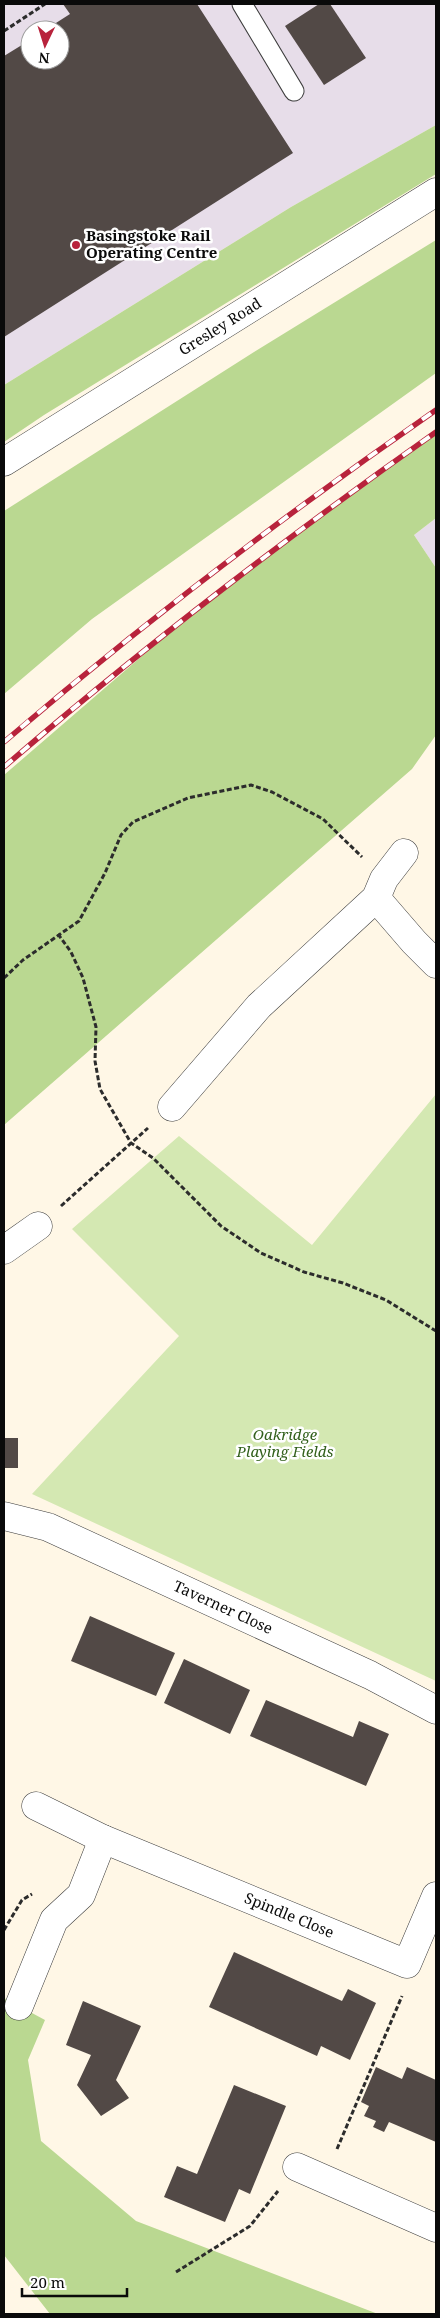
<svg xmlns="http://www.w3.org/2000/svg" width="440" height="2318" viewBox="0 0 440 2318" font-family="'Noto Serif',serif">
	<rect width="100%" height="100%" fill="#fff7e6"/>
	<g fill="#e7dde9" fill-rule="evenodd">
		<path d="M4 4H436V125L291 207 4 385ZM30 30H60V60H30Z"/>
		<path d="M436 518V568L414 535Z"/>
	</g>
	<path fill="#d4e8b2" d="M436 1094V1681L32 1494 179 1336 72 1229 179 1136 312 1245Z"/>
	<g fill="#bad891">
		<path d="M436 125V174L44 415 4 442V385L291 207Z"/>
		<path d="M436 240V373L92 619 4 694V511L254 352Z"/>
		<path d="M436 433V518L414 535 436 568V735L412 769 4 1125V775L193 612Z"/>
		<path d="M4 1998 45 2020 28 2060 41 2141 136 2221 378 2314H50L4 2255Z"/>
	</g>
	<g fill="#524946">
		<path d="M63 4H197L293 153 4 337V56L30 40V60H60V30H45L70 14Z"/>
		<path d="M319 4H330L366 58 324 85 285 26Z"/>
		<rect x="4" y="1438" width="14" height="30"/>
		<path d="M90 1616 175 1653 156 1696 71 1661Z"/>
		<path d="M184 1659 250 1690 230 1734 164 1703Z"/>
		<path d="M266 1700 353 1737 359 1721 389 1734 366 1786 250 1736Z"/>
		<path d="M234 1952 342 2001 348 1989 376 2003 350 2060 321 2046 317 2056 209 2007Z"/>
		<path d="M83 2001 141 2026 116 2080 129 2098 101 2116 77 2085 91 2055 66 2045Z"/>
		<path d="M376 2067 402 2079 407 2067 436 2080V2142L389 2122 384 2132 373 2127 376 2121 364 2116 369 2106 361 2102Z"/>
		<path d="M234 2085 286 2106 250 2194 239 2189 225 2222 164 2197 177 2166 197 2174Z"/>
	</g>
	<g fill="none" stroke-linecap="round" stroke-linejoin="round">
		<defs>
			<path id="service" d="M242 4 294 91"/>
			<g id="minor">
				<path d="M376 898 414 942 436 964"/>
				<path d="M172 1107 259 1006 376 898 384 879 404 853"/>
				<path d="M4 1250 38 1226"/>
				<path id="s1" d="M4 1516 48 1527 370 1675 436 1710"/>
				<path id="s2" d="M36 1806 103 1839 407 1964 436 1896"/>
				<path d="M19 2006 54 1920 81 1895 103 1839"/>
				<path d="M297 2167 436 2228"/>
			</g>
			<g id="tertiary">
				<path id="s3" d="M4 462 436 192"/>
			</g>
		</defs>
		<use href="#service" stroke="#3d3d3d" stroke-width="21"/>
		<use href="#minor" stroke="#3d3d3d" stroke-width="29"/>
		<use href="#tertiary" stroke="#3d3d3d" stroke-width="29"/>
		<g stroke="#2c2c2c" stroke-width="3" stroke-dasharray="5 2.5" stroke-linecap="butt">
			<path d="M4 31 45 4"/>
			<path d="M58 934 71 952 83 978 96 1027 95 1061 100 1089 131 1143 153 1158 221 1226 261 1253 304 1272 343 1283 386 1300 436 1331"/>
			<path d="M4 978 23 960 79 921 105 873 121 835 133 822 188 798 251 785 272 792 323 819 362 857"/>
			<path d="M61 1206 148 1128"/>
			<path d="M4 1930 22 1900 32 1894"/>
			<path d="M337 2149 402 1996"/>
			<path d="M176 2272 250 2226 278 2191"/>
		</g>
		<use href="#service" stroke="#fff" stroke-width="19"/>
		<use href="#minor" stroke="#fff" stroke-width="28"/>
		<use href="#tertiary" stroke="#fff" stroke-width="28"/>
		<defs>
			<g id="rail">
				<path d="M4 742C142 624 287 513 436 410"/>
				<path d="M4 767C142 648 287 537 436 432"/>
			</g>
		</defs>
		<use href="#rail" stroke="#b8233c" stroke-width="5.5"/>
		<use href="#rail" stroke="#fff" stroke-width="4" stroke-dasharray="11" stroke-linecap="butt"/>
	</g>
	<circle fill="#b8233c" stroke="#fff" stroke-width="2" cx="76" cy="245" r="5"/>
	<g text-anchor="middle" stroke-width="5" stroke-linejoin="round" paint-order="stroke">
		<g font-size="15" font-weight="bold" fill="#0a0a0a" stroke="#fff" text-anchor="start">
			<text x="86" y="241">Basingstoke Rail<tspan x="86" dy="17">Operating Centre</tspan></text>
		</g>
		<g font-size="15" fill="#0a0a0a" stroke="#fff">
			<text dy="5" stroke="none"><textPath href="#s3" startOffset="255">Gresley Road</textPath></text>
			<text dy="5" stroke="none"><textPath href="#s1" startOffset="238">Taverner Close</textPath></text>
			<text dy="5" stroke="none"><textPath href="#s2" startOffset="276">Spindle Close</textPath></text>
		</g>
		<g font-size="15" font-style="italic" fill="#32601c" stroke="#fff">
			<text x="285" y="1440">Oakridge<tspan x="285" dy="17">Playing Fields</tspan></text>
		</g>
	</g>
	<rect width="440" height="2318" fill="none" stroke="#0a0a0a" stroke-width="10"/>
	<g transform="translate(45 45) rotate(184)"><circle r="24" fill="#ffffff" stroke="#9d9d9d"/>
	<path d="M0-4L9 19L0 12L-9 19Z" fill="#b8233c"/>
	<text y="-8" font-size="14" font-weight="bold" text-anchor="middle" fill="#0a0a0a">N</text>
	</g>
	<path d="M22 2288v8h105v-8" fill="none" stroke="#0a0a0a" stroke-width="2.5"/>
	<text x="30" y="2288" font-size="15" fill="#0a0a0a" stroke="#ffffff" stroke-width="4" paint-order="stroke">20 m</text>
</svg>
